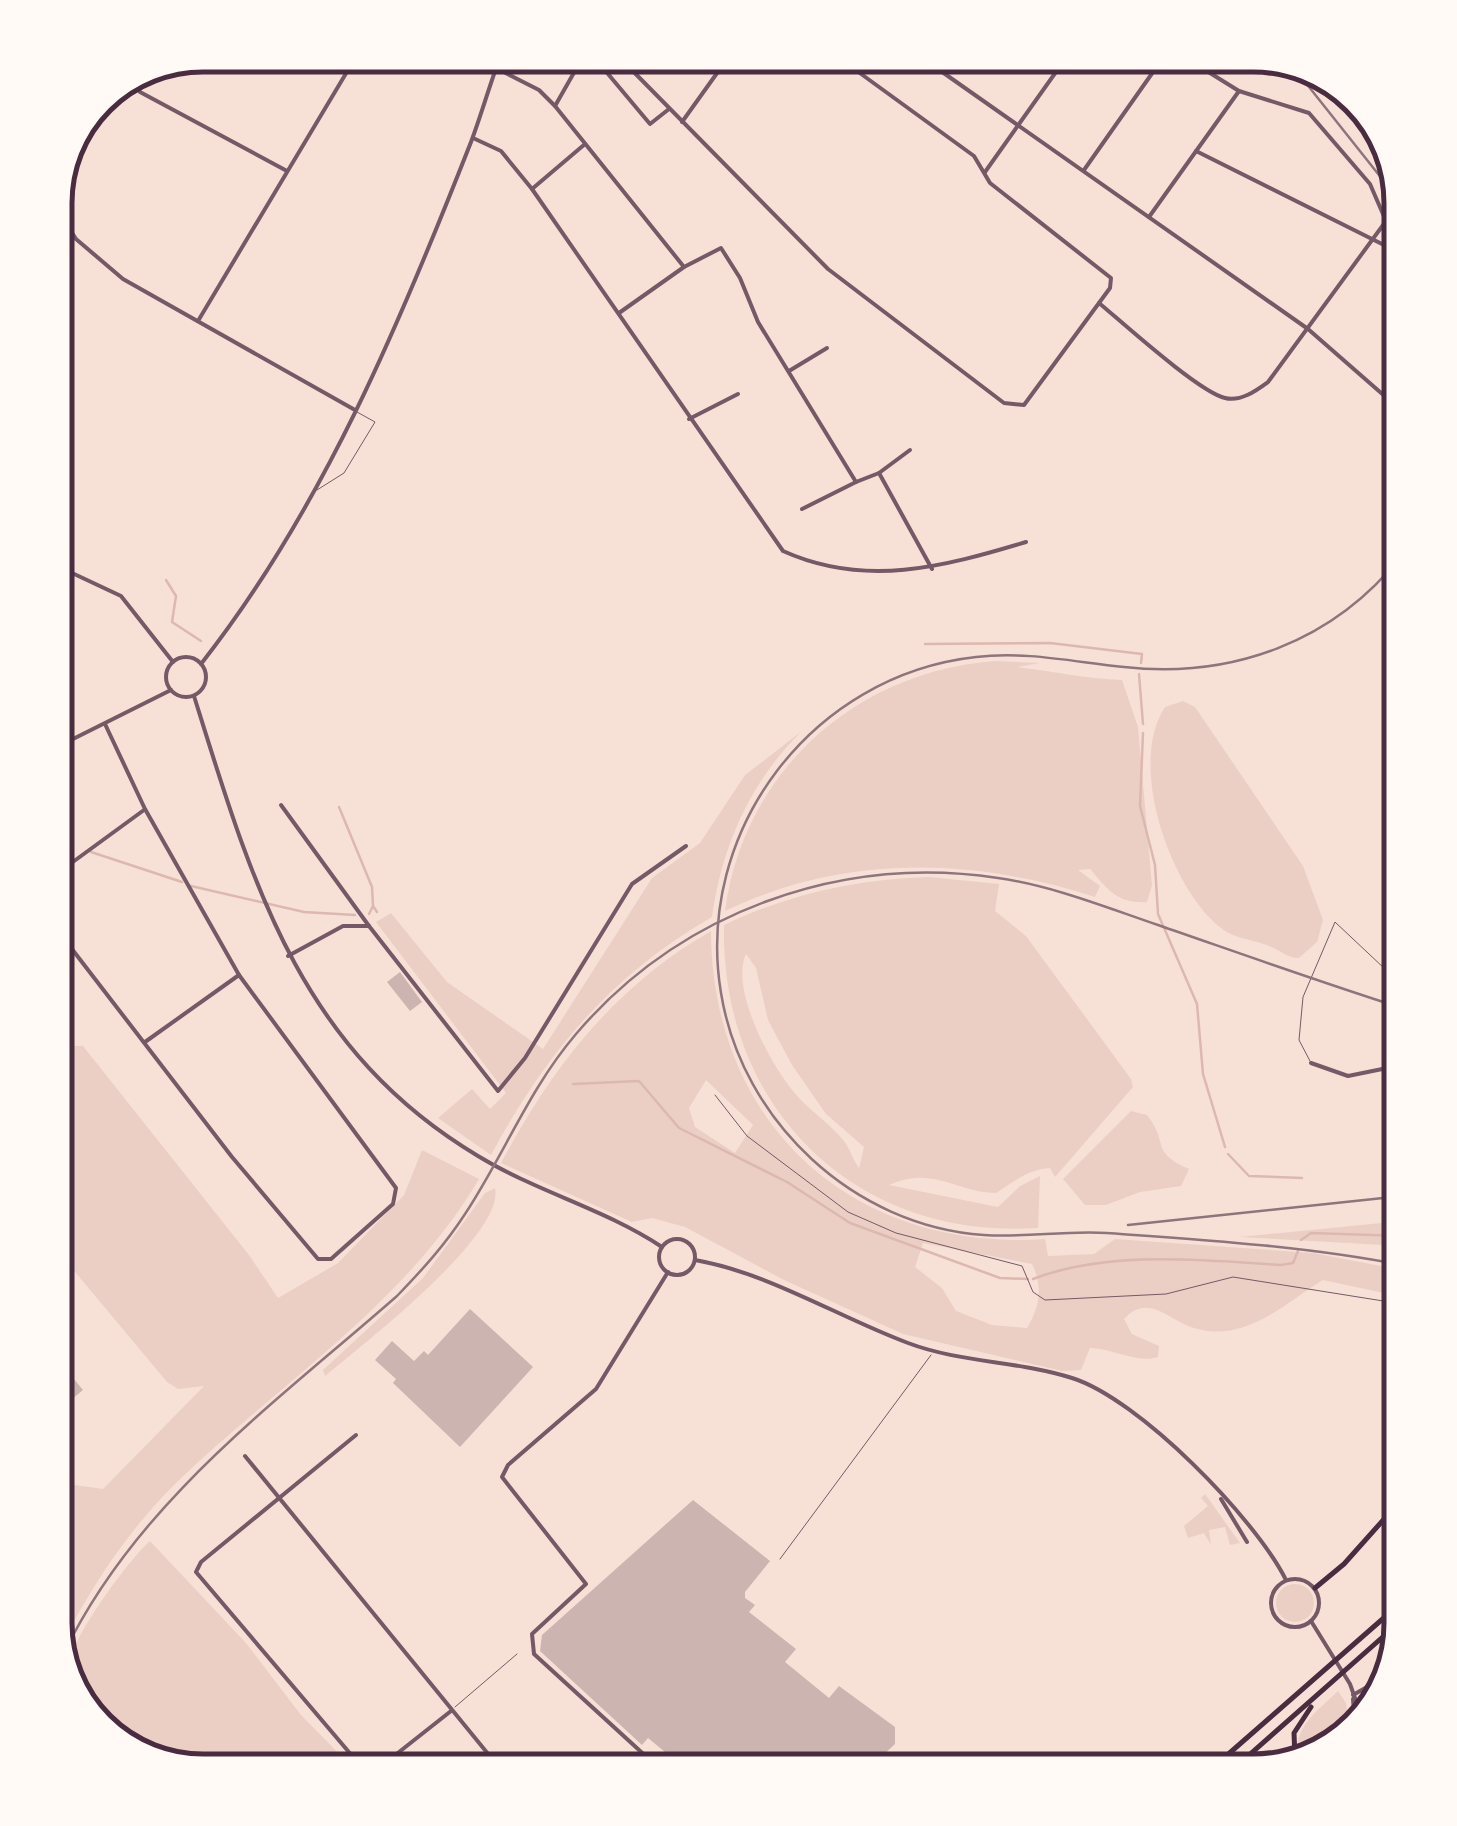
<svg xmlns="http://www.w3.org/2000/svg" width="1457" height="1826" viewBox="0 0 1457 1826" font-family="'Asap Condensed',sans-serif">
	<rect width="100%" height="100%" fill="#f7e1d7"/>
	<g fill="#ebcfc5" fill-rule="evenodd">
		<path d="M995 661 1040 663 1017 667C1051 671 1087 679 1122 680L1138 727 1152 885 1147 902C1118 904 1108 890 1090 869L1078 870 1100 886 1095 897C971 857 844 854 725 911 743 772 856 671 995 661Z"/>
		<path d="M1183 701 1195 707 1303 866 1323 920 1317 942 1299 958C1287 958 1282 951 1271 947 1254 939 1236 940 1221 928 1170 888 1127 764 1165 707Z"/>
		<path d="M802 731C750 782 722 846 712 917 611 975 546 1053 491 1155L438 1118 472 1089 490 1109 506 1093 376 922 391 913 447 982 543 1049 652 878 700 843 745 775Z"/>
		<path d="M929 877 999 884 995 911 1026 936 1131 1079 1133 1087 1055 1177 1050 1168C1029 1169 1013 1182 996 1193 956 1192 932 1165 889 1185L998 1207 1020 1186 1040 1176 1038 1228C855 1241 720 1107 724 925 789 894 857 879 929 877ZM746 954 756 968 768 1020 792 1065 826 1114 864 1147 859 1168C853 1160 850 1149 844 1141 829 1122 807 1109 793 1091 769 1062 730 988 746 954Z"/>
		<path d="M711 931C712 1125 853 1252 1045 1239L1048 1256 1094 1254 1115 1239 1313 1253 1402 1270V1297L1323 1280C1285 1303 1245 1344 1194 1328 1169 1321 1149 1292 1124 1319L1132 1334 1159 1346 1158 1357C1137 1364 1112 1348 1090 1348L1081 1370 1062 1371 903 1334 784 1280 685 1227 652 1218 632 1222 501 1163C553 1066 614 987 711 931ZM706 1080 753 1125 735 1153 695 1127 689 1108ZM923 1243 1032 1264C1043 1286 1040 1307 1027 1328L992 1325 956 1311 942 1288 915 1267Z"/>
		<path d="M55 1020 67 1046H83L249 1255 278 1298 338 1263 404 1195 422 1150 479 1179C404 1306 279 1383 175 1484 128 1531 92 1585 62 1644L55 1623V1526L62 1539 55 1522V1482L103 1489 204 1386 178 1389 167 1382 55 1248Z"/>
		<path d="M1131 1111 1147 1115C1170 1144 1149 1151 1189 1169L1181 1186 1140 1192 1106 1205H1085L1063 1179Z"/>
		<path d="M495 1188C506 1234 361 1346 325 1376L323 1370 423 1278 485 1193Z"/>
		<path d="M1402 1221V1246L1240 1237Z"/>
		<path d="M1205 1494 1240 1543 1230 1545 1225 1527 1209 1530 1211 1545 1204 1533 1188 1538 1184 1526 1208 1506 1201 1498Z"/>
		<path d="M150 1541 246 1643 301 1715 356 1771C307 1771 253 1777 204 1771 150 1765 73 1731 69 1668 67 1643 130 1558 150 1541Z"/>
		<circle cx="1295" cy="1603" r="19"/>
		<path d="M1338 1691 1346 1703 1350 1731 1336 1746 1299 1757C1291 1728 1319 1710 1338 1691Z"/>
	</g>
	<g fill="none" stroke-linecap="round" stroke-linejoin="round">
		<g stroke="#dcb8b0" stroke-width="2.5">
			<path d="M166 580 176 596 172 622 201 641"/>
			<path d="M925 644 1050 643 1142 654 1141 663"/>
			<path d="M1139 674 1143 724"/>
			<path d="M1143 733 1140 806 1155 865 1158 914 1197 1004 1203 1074 1225 1147"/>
			<path d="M339 807 372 887 373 906"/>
			<path d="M91 852 182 882"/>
			<path d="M191 886 304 912 355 915"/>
			<path d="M369 914 373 906 377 912"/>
			<path d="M573 1084 639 1081 679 1128 787 1182 850 1223 1000 1278 1028 1279"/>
			<path d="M1228 1154 1249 1176 1302 1178"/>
			<path d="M1301 1240 1311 1233 1402 1236"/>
			<path d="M1033 1279C1108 1250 1202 1260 1281 1265L1293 1263 1298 1251"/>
		</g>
	</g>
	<g fill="#ccb4b1">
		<path d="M400 972 422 1002 410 1011 387 982Z"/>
		<path d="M470 1309 533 1367 460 1447 393 1383 396 1379 375 1360 392 1341 414 1361 424 1351 428 1355Z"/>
		<path d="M55 1356 83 1390 55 1413Z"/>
		<path d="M693 1500 770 1561 745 1592V1598L755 1605 749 1612 796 1649 785 1662 829 1698 839 1686 895 1727V1744L866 1771H688L648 1738 642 1745 540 1651 542 1635Z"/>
	</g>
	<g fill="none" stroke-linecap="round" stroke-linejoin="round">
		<g stroke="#755966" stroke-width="1">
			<path d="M317 490 344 473 375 422 357 412"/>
			<path d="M1310 1061 1299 1040 1303 997 1335 922 1402 985"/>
			<path d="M715 1095 747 1136 848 1212 896 1233 1022 1266 1033 1292 1045 1300 1166 1294 1233 1277 1402 1304"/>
			<path d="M780 1559 931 1355"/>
			<path d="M455 1707 517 1654"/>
		</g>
		<g stroke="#755966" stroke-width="4">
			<path d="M617 55 828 269 1004 403 1024 405 1110 288 1111 278 990 183 974 156 835 55"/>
			<path d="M918 55 1308 329 1396 406 1402 405"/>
			<path d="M1181 55 1239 91 1309 113 1370 184 1386 221 1402 308"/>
			<path d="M598 62 650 124 669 109"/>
			<path d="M496 68 539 90 555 106 684 267 721 248 740 278 758 322 856 482 879 473 932 569"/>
			<path d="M1323 73 1380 132"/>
			<path d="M140 92 287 171"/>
			<path d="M555 106 584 55"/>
			<path d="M682 122 730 55"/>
			<path d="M473 138 501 151 532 189 783 551C865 588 943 567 1026 542"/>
			<path d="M1196 151 1402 254"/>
			<path d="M1084 170 1165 55"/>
			<path d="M985 172 1068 55"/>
			<path d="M532 189 585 144"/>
			<path d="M55 206 76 239 123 279 355 410"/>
			<path d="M1149 217 1239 91"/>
			<path d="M1099 303C1123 323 1199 392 1225 398 1241 402 1257 390 1268 382L1386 221"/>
			<path d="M619 313 684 267"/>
			<path d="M198 321 357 55"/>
			<path d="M789 371 827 348"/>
			<path d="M689 419 738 394"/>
			<path d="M879 473 910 450"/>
			<path d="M802 509 856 482"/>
			<path d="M55 748 171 690"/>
			<path d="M281 805 369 926H343L288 956"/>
			<path d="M55 875 144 810"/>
			<path d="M369 926 498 1091 525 1058 632 884 686 846"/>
			<path d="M55 927 232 1157 318 1259H331L393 1204 396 1188 239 975 145 809 105 724"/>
			<path d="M145 1042 239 975"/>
			<path d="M1311 1063 1348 1076 1402 1065"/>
			<path d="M356 1435 201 1562 196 1572 365 1771"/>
			<path d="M245 1456 502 1771"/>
			<path d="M1353 1695 1374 1683 1394 1654"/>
			<path d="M375 1771 451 1711"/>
			<path d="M662 1771 534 1654 532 1634 586 1584 502 1477 508 1465 596 1389 668 1272"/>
		</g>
		<g stroke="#755966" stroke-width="4">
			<path d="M55 565 121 596 173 662"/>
			<circle cx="186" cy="677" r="20"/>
			<path d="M201 664C322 510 400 323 471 142 482 113 490 83 501 55"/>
			<path d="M194 696C252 882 299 1049 478 1156 537 1192 605 1209 662 1247"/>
			<circle cx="677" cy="1257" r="18"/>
			<path d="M695 1260C769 1273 838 1317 908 1343 961 1363 1019 1361 1072 1378 1139 1399 1255 1518 1286 1580"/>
			<path d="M1221 1499 1247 1542"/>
			<circle cx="1295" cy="1603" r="24"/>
			<path d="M1311 1621 1350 1684 1362 1718"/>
			<path d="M1353 1699 1355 1726"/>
		</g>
		<g stroke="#4a2c40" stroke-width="5">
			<path d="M1315 1588 1344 1564 1402 1499"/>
			<path d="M1295 1758 1294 1733 1311 1707"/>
			<path d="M1209 1771 1402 1602"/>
			<path d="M1231 1771 1402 1620"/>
		</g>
		<g stroke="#8f747c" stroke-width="2.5">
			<path d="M1290 63 1402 204"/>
			<path d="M1402 555C1334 642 1232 679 1124 667 1074 662 1026 651 976 657 812 675 694 831 721 993 742 1122 854 1226 984 1235 1025 1238 1066 1230 1107 1233 1206 1240 1304 1246 1402 1265"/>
			<path d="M1128 1225 1402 1196"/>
			<path d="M64 1653C137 1502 274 1404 397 1296 422 1270 445 1245 465 1214 504 1155 529 1089 576 1034 680 912 840 854 998 878 1053 886 1105 907 1158 925 1239 953 1320 982 1402 1008"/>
		</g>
	</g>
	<path d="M0 0H1457V1826H0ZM203 72H1253A131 131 0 0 1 1384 203V1623A131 131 0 0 1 1253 1754H203A131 131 0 0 1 72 1623V203A131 131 0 0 1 203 72Z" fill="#fffaf5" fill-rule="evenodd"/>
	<path fill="none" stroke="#4a2c40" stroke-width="5" d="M203 72H1253A131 131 0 0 1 1384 203V1623A131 131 0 0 1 1253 1754H203A131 131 0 0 1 72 1623V203A131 131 0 0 1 203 72Z"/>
</svg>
